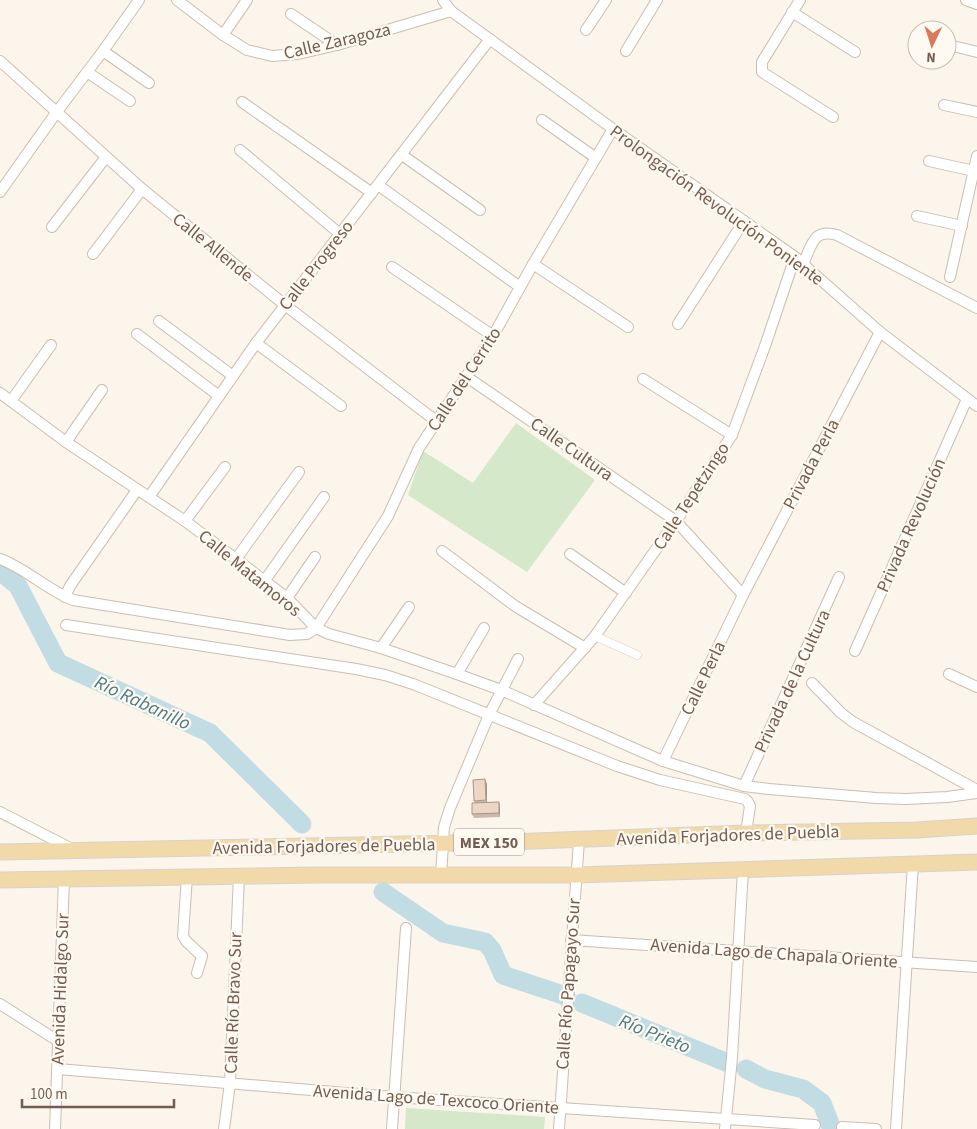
<svg xmlns="http://www.w3.org/2000/svg" width="977" height="1129" viewBox="0 0 977 1129" font-family="'Source Sans 3',sans-serif">
	<rect width="100%" height="100%" fill="#fbf5eb"/>
	<g fill="#d5e8ca">
		<path d="M516 423 595 480 527 572 408 495 423 451 473 483Z"/>
		<path d="M406 1108 545 1117 544 1129H405Z"/>
	</g>
	<g fill="none" stroke-linecap="round" stroke-linejoin="round">
		<g stroke="#c1dde3" stroke-width="19">
			<path d="M0 571 18 586 58 663 210 733 302 824"/>
			<path d="M383 892 443 933 485 942 492 950 503 975 566 996"/>
			<path d="M582 1003 728 1063"/>
			<path d="M746 1069 765 1079 803 1089 822 1103 832 1129"/>
		</g>
		<defs>
			<path id="pedestrian" d="M595 636 637 655"/>
			<g id="minor">
				<path d="M177 0 223 35 247 50 272 56 298 54 337 45 451 11"/>
				<path d="M443 0 451 11 613 129 795 257 880 332 977 406"/>
				<path d="M800 0 762 62V72L833 117"/>
				<path d="M966 0 977 4"/>
				<path d="M792 12 855 52"/>
				<path d="M291 14 337 45"/>
				<path d="M586 30 606 0"/>
				<path d="M223 35 247 0"/>
				<path d="M957 47 977 52"/>
				<path d="M103 51 149 83"/>
				<path d="M626 51 657 0"/>
				<path d="M0 61 142 189 285 305 436 421"/>
				<path d="M87 72 130 101"/>
				<path d="M242 102 372 193"/>
				<path d="M944 105 977 112"/>
				<path d="M542 120 596 158"/>
				<path d="M240 150 340 234"/>
				<path d="M402 155 480 210"/>
				<path d="M929 161 974 171"/>
				<path d="M378 185 520 287"/>
				<path d="M0 192 56 113 103 51 139 0"/>
				<path d="M917 216 962 226"/>
				<path d="M52 227 106 157"/>
				<path d="M93 254 142 189"/>
				<path d="M533 264 628 327"/>
				<path d="M803 264C812 245 813 228 837 235L977 308"/>
				<path d="M392 267 493 336"/>
				<path d="M950 277 977 156"/>
				<path d="M159 321 233 376"/>
				<path d="M678 324 744 221"/>
				<path d="M137 334 219 396"/>
				<path d="M256 343 341 406"/>
				<path d="M467 377 676 521 743 595"/>
				<path d="M643 379 732 435"/>
				<path d="M0 393 66 442 185 521 236 559 287 598 316 628 329 634 381 648 457 674 501 690 663 761 744 786 769 789 876 798 906 799 947 797 977 793"/>
				<path d="M11 401 51 345"/>
				<path d="M66 442 102 390"/>
				<path d="M149 497 256 343 490 39"/>
				<path d="M185 521 225 467"/>
				<path d="M442 551 515 606 585 648"/>
				<path d="M570 554 626 593"/>
				<path d="M0 559C27 569 47 590 73 600L290 635 307 634 316 628 388 516 419 448 493 336 533 264 613 129"/>
				<path d="M236 559 299 472"/>
				<path d="M265 580 324 497"/>
				<path d="M65 597 70 586 137 490"/>
				<path d="M287 598 315 557"/>
				<path d="M66 625 356 669 385 675 413 684 617 766 660 780 745 799 748 802 750 806 746 833"/>
				<path d="M381 648 409 607"/>
				<path d="M855 651 967 399"/>
				<path d="M457 674 484 628"/>
				<path d="M949 674 977 687"/>
				<path d="M812 683 841 713 853 722 977 790"/>
				<path d="M534 705 595 636 676 521 732 435 765 346 795 257"/>
				<path d="M663 761 743 595 880 332"/>
				<path d="M744 786 839 577"/>
				<path d="M0 812 72 849"/>
				<path d="M187 876 183 936 186 941 202 956 197 973"/>
				<path d="M441 876 444 827 450 808 489 715 518 659"/>
				<path d="M571 940 977 967"/>
				<path d="M0 1004 58 1041"/>
				<path d="M58 1069 394 1097 815 1125"/>
				<path d="M842 1127 876 1129"/>
				<path d="M55 1129 64 878"/>
				<path d="M224 1129 230 1083 239 876"/>
				<path d="M392 1129 406 928"/>
				<path d="M559 1129 579 840"/>
				<path d="M725 1129 732 1058 743 870"/>
				<path d="M896 1129 913 864"/>
			</g>
			<g id="primary">
				<path d="M0 852 508 842 746 833 917 830 977 826"/>
				<path d="M0 880 317 875H576L977 862"/>
			</g>
		</defs>
		<use href="#pedestrian" stroke="#ccbdb1" stroke-width="9"/>
		<use href="#minor" stroke="#ccbdb1" stroke-width="12"/>
		<use href="#primary" stroke="#d8d2ce" stroke-width="17"/>
		<use href="#pedestrian" stroke="#fff" stroke-width="8"/>
		<use href="#minor" stroke="#fff" stroke-width="10"/>
		<use href="#primary" stroke="#f2d9aa" stroke-width="15"/>
	</g>
	<path fill="#cdb8a9" d="M487 784V803L499 802 500 807V817L474 818 472 814 475 803 474 801Z"/>
	<g fill="#a7968a">
		<path d="M485 779 487 784V805L486 800Z"/>
		<path d="M499 802 500 807V817L499 813Z"/>
	</g>
	<g fill="#eed6c5" stroke="#a7968a">
		<path d="M485 779 486 800 474 801 473 780Z"/>
		<path d="M499 802V813L472 814V803Z"/>
	</g>
	<g text-anchor="middle" stroke-width="4.5" stroke-linejoin="round" paint-order="stroke">
		<rect fill="#fef9f1" stroke="#9d8c80" stroke-width="1" x="454" y="828.5" width="70" height="27" rx="4"/>
		<g font-size="16" font-weight="bold" fill="#745d50">
			<text x="489" y="848">MEX 150</text>
		</g>
		<g font-size="18" fill="#745d50" stroke="#fef9f1">
			<text transform="translate(337 41) rotate(-13)" y="6">Calle Zaragoza</text>
			<text transform="translate(717 205) rotate(36)" y="6">Prolongación Revolución Poniente</text>
			<text transform="translate(213 247) rotate(39)" y="6">Calle Allende</text>
			<text transform="translate(316 265) rotate(-52)" y="6">Calle Progreso</text>
			<text transform="translate(464 379) rotate(-57)" y="6">Calle del Cerrito</text>
			<text transform="translate(572 449) rotate(35)" y="6">Calle Cultura</text>
			<text transform="translate(811 464) rotate(-62)" y="6">Privada Perla</text>
			<text transform="translate(691 496) rotate(-57)" y="6">Calle Tepetzingo</text>
			<text transform="translate(911 525) rotate(-66)" y="6">Privada Revolución</text>
			<text transform="translate(250 573) rotate(39)" y="6">Calle Matamoros</text>
			<text transform="translate(703 678) rotate(-64)" y="6">Calle Perla</text>
			<text transform="translate(792 681) rotate(-65)" y="6">Privada de la Cultura</text>
			<text transform="translate(728 835) rotate(-2)" y="6">Avenida Forjadores de Puebla</text>
			<text transform="translate(324 846) rotate(-1)" y="6">Avenida Forjadores de Puebla</text>
			<text transform="translate(774 953) rotate(4)" y="6">Avenida Lago de Chapala Oriente</text>
			<text transform="translate(568 984) rotate(-86)" y="6">Calle Río Papagayo Sur</text>
			<text transform="translate(60 989) rotate(-88)" y="6">Avenida Hidalgo Sur</text>
			<text transform="translate(233 1003) rotate(-88)" y="6">Calle Río Bravo Sur</text>
			<text transform="translate(436 1099) rotate(4)" y="6">Avenida Lago de Texcoco Oriente</text>
		</g>
		<g font-size="19" font-style="italic" fill="#4c7a85" stroke="#fef9f1">
			<text transform="translate(143 702) rotate(25)" y="7">Río Rabanillo</text>
			<text transform="translate(655 1033) rotate(22)" y="7">Río Prieto</text>
		</g>
	</g>
	<g transform="translate(932 45) rotate(184)"><circle r="24" fill="#fef9f1" stroke="#c7bbb1"/>
	<path d="M0-4L9 19L0 12L-9 19Z" fill="#d87b5d"/>
	<text y="-8" font-size="14" font-weight="bold" text-anchor="middle" fill="#745d50">N</text>
	</g>
	<path d="M22 1099v8h152v-8" fill="none" stroke="#745d50" stroke-width="2.5"/>
	<text x="30" y="1099" font-size="15" fill="#745d50" stroke="#fef9f1" stroke-width="4" paint-order="stroke">100 m</text>
</svg>
